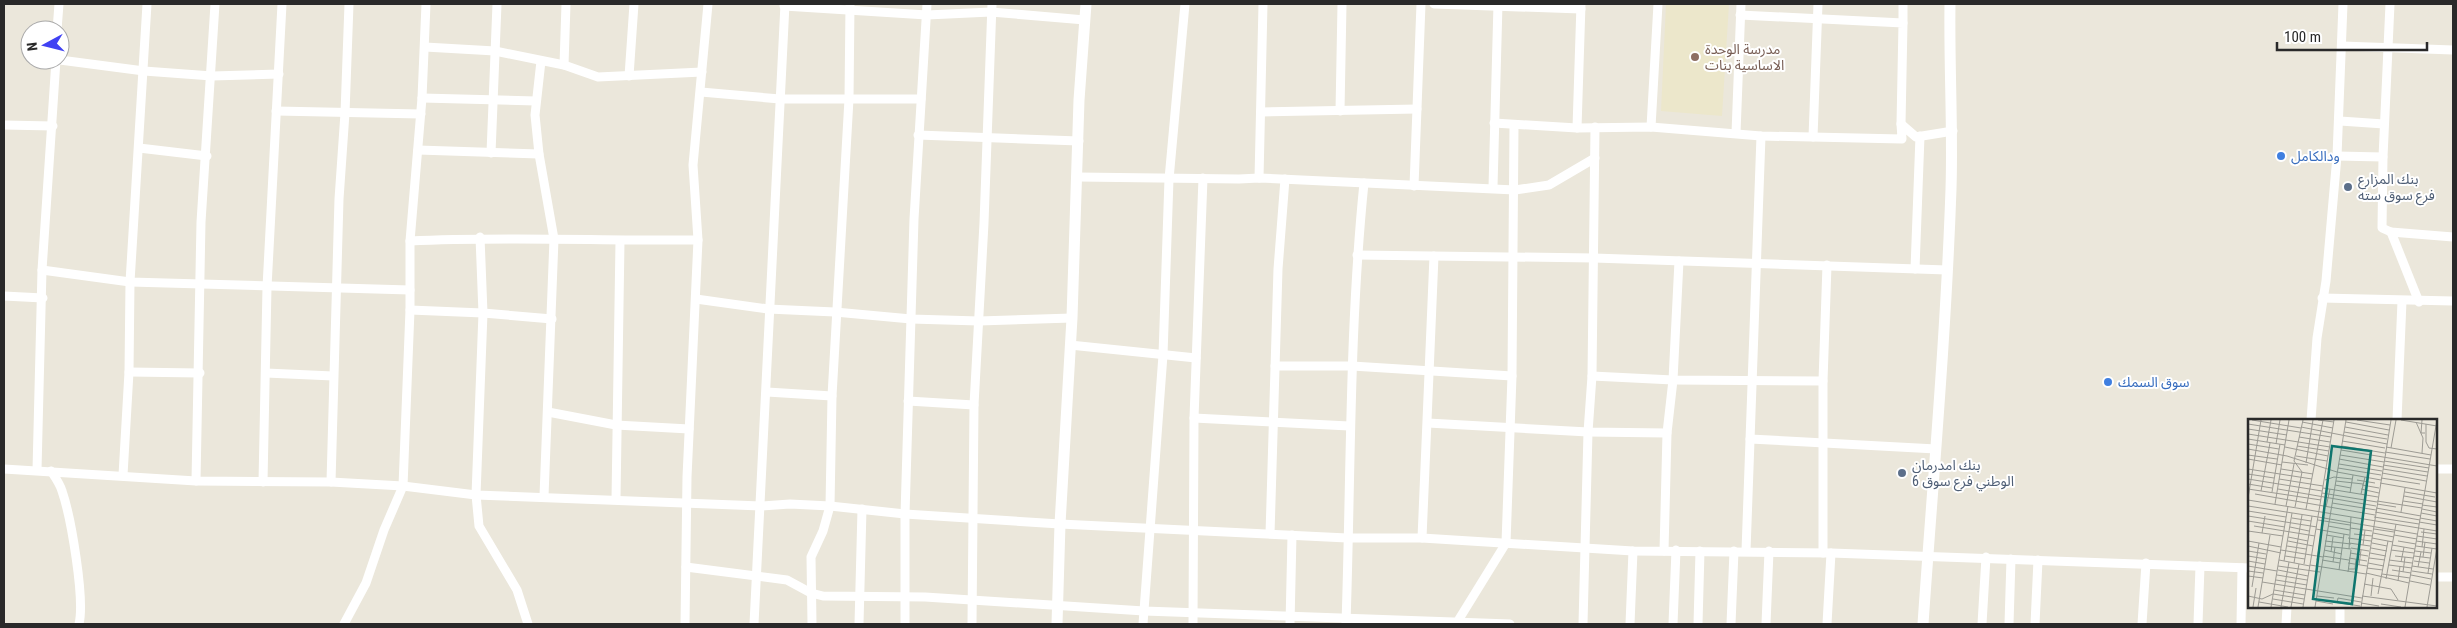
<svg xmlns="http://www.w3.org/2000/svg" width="2457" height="628" viewBox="0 0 2457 628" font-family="'Roboto Condensed','Noto Sans Arabic',sans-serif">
	<rect width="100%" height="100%" fill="#ebe7db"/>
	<path fill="#ece7cb" d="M1666 4H1729L1722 116 1661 111Z"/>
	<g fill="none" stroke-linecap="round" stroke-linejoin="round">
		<g stroke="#fff" stroke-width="9">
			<path d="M1434 4 1581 9"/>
			<path d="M2390 4 2383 157 2382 228 2391 232 2453 237"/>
			<path d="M784 6 927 15 991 12 1085 20"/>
			<path d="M1740 15 1903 23 1901 124"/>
			<path d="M1903 23V4"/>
			<path d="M57 30 59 4"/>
			<path d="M2342 46 2453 50"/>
			<path d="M425 47 495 51 564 65 598 77 702 72"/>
			<path d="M60 60 144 71 212 76 279 74"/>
			<path d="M541 61 535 115 539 154 554 239 544 496"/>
			<path d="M564 65 566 4"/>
			<path d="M629 76 634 4"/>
			<path d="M701 92 780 99H921"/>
			<path d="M422 98 536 101"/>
			<path d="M276 111 421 114"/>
			<path d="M1340 111 1342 4"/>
			<path d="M1261 112 1417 109"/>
			<path d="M2340 121 2384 124"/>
			<path d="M1494 123 1577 128 1651 127 1761 136 1902 139 1901 124 1916 137 1953 131"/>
			<path d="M4 125 53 126"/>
			<path d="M1651 127 1658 4"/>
			<path d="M1577 128 1581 4"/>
			<path d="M1736 133 1741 4"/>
			<path d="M918 135 1079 141"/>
			<path d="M1813 137 1818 4"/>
			<path d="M139 148 207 156"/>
			<path d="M418 150 539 154"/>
			<path d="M491 153 497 4"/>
			<path d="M2337 156 2383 157"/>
			<path d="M1078 177 1239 179 1259 178 1515 190 1549 185 1595 158"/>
			<path d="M1259 178 1263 4"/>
			<path d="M1414 186 1421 4"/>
			<path d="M1493 187 1498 4"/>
			<path d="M2391 232 2419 302"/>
			<path d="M480 237 483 313 476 495 479 526 517 590 528 624"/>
			<path d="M410 241C506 236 602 241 698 240"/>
			<path d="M1357 255 1594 258 1947 270"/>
			<path d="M1915 269 1920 136"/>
			<path d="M42 270 130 282 410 290"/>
			<path d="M4 296 43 298"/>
			<path d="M2322 298 2453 301"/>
			<path d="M696 299 768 309 835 312 911 319 979 321 1072 318"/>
			<path d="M410 310 483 313 552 319"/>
			<path d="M1070 345 1196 358"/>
			<path d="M1275 366H1352L1512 376"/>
			<path d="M129 372 200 373"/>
			<path d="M266 373 333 376"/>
			<path d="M1592 376 1673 380 1823 381"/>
			<path d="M767 392 832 396"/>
			<path d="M908 401 974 405"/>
			<path d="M548 412 616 425 689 429"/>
			<path d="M1194 418 1349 426"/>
			<path d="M2311 420 2317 338 2326 281 2337 156 2343 4"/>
			<path d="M2397 420 2402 301"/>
			<path d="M1428 423 1588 432 1667 433"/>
			<path d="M1750 439 1936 449"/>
			<path d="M4 469 196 481 331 482 403 486 476 495 761 506 790 504 830 506 905 514 1060 524 1347 538H1422L1633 551 1831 553 2250 568"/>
			<path d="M2436 469H2453"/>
			<path d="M37 470 42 270 56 60"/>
			<path d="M51 471C55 477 60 484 62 491 71 517 85 599 79 624"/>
			<path d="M123 475 129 372 130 282 147 4"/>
			<path d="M196 481 201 222 215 4"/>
			<path d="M263 482 267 287 282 4"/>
			<path d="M331 482 339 199 345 113 349 4"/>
			<path d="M616 499 620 241"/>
			<path d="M1270 534 1278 269 1285 179"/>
			<path d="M1422 538 1434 256"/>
			<path d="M1664 551 1667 433 1673 380 1679 261"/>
			<path d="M1746 551 1761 136"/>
			<path d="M1823 553V381L1827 265"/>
			<path d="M686 567 787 580 811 593 823 596 925 597 1144 611 1510 624"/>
			<path d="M2436 577H2453"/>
			<path d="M1346 623C1351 476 1349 330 1364 183"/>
			<path d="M344 624 366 583 384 530 403 486 410 310V241L422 98 426 4"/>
			<path d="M685 624 687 477 698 240 693 165 708 4"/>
			<path d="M754 624 785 4"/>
			<path d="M812 624 811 557 823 531 830 506 832 396 849 99 850 4"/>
			<path d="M859 624 862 509"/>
			<path d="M905 624V514L914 219 927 4"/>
			<path d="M972 624 974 405 984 223 992 4"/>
			<path d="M1143 624 1163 355 1169 179 1185 4"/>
			<path d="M1193 624 1194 418 1203 178"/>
			<path d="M1290 624 1292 535"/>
			<path d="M1456 624 1506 543 1512 376 1514 125"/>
			<path d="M1583 624 1588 432 1592 376 1595 127"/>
			<path d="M1630 624 1633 551"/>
			<path d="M1673 624 1676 550"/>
			<path d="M1698 624 1700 551"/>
			<path d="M1731 624 1734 551"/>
			<path d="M1766 624 1769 551"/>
			<path d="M1827 624 1831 553"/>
			<path d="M1982 624 1986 557"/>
			<path d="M2009 624 2011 559"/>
			<path d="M2035 624 2038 560"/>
			<path d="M2142 624 2146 563"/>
			<path d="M2198 624 2200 566"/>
			<path d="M2241 624 2242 568"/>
			<path d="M2286 624 2287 607"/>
			<path d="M2340 624V607"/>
		</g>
		<g stroke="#fff" stroke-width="11">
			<path d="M1057 624 1060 524 1072 318 1079 100 1086 4"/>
			<path d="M1923 624C1933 479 1946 335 1951 189 1953 127 1949 66 1950 4"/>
		</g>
	</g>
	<circle fill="#8d6e63" stroke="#fff" stroke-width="2" cx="1695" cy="57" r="5"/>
	<g fill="#3f7fe0" stroke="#fff" stroke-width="2">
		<circle cx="2281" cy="156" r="5"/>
		<circle cx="2108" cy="382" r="5"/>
	</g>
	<g fill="#5c6f8a" stroke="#fff" stroke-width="2">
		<circle cx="2348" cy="187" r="5"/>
		<circle cx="1902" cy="473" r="5"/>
	</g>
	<g text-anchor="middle" stroke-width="4" stroke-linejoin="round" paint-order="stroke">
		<g font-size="14" fill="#785e54" stroke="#fff" text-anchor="start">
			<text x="1705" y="54">مدرسة الوحدة<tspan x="1705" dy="16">الاساسية بنات</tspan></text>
		</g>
		<g font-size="14" fill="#366cbe" stroke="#fff" text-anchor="start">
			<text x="2291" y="161">ودالكامل</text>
			<text x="2118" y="387">سوق السمك</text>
		</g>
		<g font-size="14" fill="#4e5e75" stroke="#fff" text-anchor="start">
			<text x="2358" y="184">بنك المزارع<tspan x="2358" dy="16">فرع سوق سته</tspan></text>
			<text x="1912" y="470">بنك امدرمان<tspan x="1912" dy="16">الوطني فرع سوق 6</tspan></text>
		</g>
	</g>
	<g transform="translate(2248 419)">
		<rect width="189" height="189" fill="#ebe7db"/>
		<path fill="none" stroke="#9d9b94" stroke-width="1" d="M4 1 53 9M70 1 86 3M109 1 142 6M153 1 189 7M174 1 173 14H177M54 3 85 9M98 3 141 11M168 3 175 19 174 34M0 5 83 18M178 5V23L181 29 189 30M53 8 139 25M97 8 140 16M0 10 39 16M96 13 139 20M0 15 82 28M51 18 82 23M0 20 37 26M94 22 137 29M19 23 23 1M0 25 31 30M28 25 32 1M49 27 81 32M94 27 137 34M37 28 80 37M138 28 183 36M143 29 148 1M0 30 39 37 89 53 133 61M93 31 189 47M137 33 182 40M0 36 29 40M92 36 136 43M48 37 79 42M0 40 34 46M91 40 135 48M136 42 181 49M34 43 60 46M58 44 65 1M91 45 134 52M135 46 180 53M90 49 133 56M0 50 64 60M33 50 65 55M135 50 179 57M134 54 178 62M0 55 26 59M133 59 172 65M0 60 74 72M31 60 75 67M77 61 86 58 104 60M109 61 127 64M88 62 115 65M132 64 189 74M0 65 24 69M87 66 103 69M114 66 131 69M75 69 130 78M0 70 73 81M30 70 128 87M113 70 131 74M13 72 22 24M24 73 32 25M157 73 187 78M74 74 129 83M102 74 105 56M7 75 127 96M113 75 117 58M156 77 189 83M0 79 13 1M0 81 189 112M129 82 174 89M155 82 175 85M84 84 128 91M27 85 41 1M129 85 148 88M174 86 189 88M0 87 70 98M38 87 46 45M47 88 54 53 46 42 55 1M78 88 82 70M128 89 173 97M58 90 75 1M174 90 189 93M0 92 38 98M127 93 172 101M153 93 157 69M173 94 189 97M0 97 69 108M70 98 169 115M126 98 171 105M44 99 63 102M172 99 189 102M70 101 102 106M0 102 37 108M171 103 189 106M6 107 67 117M80 107 102 111M42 108 61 112M102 109 124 112M68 110 101 116M126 110 146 113M0 112 35 117M173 113 189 115M14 114 17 97M125 114 146 118M106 115 124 117M78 116 96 119M113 116 115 100M146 116 169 120M169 117 189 120M40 118 60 122M100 119 123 122M124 119 145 123M0 122 33 128M40 122 65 127M77 122 103 125M150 122 168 125M168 122 189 125M101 124 122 127M124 124 139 127M115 126 117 111M144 126 167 130M0 127 33 134M39 127 58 130M77 127 103 130M168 127 189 130M174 128 176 110M103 129 121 132M123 129 139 132M101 130 103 98M33 131 75 138M76 131 94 135M143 131 166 134M0 132 18 135M167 132 183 134M83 133 85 118M102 134 120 137M122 134 138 137M0 137 18 140M37 137 57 140M75 137 101 141M147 137 165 139M166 137 182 139M175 138 177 123M101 139 119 142M121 139 137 141M31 141 62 147M69 141 76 98M74 141 92 144M141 141 164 144M0 142 17 145M36 142 44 94M166 142 181 144M85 143 87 128M153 143 156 128M46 144 54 96M100 144 119 147M120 144 136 147M56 145 64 97M62 146 118 155M111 146 113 131M141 146 164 149M0 147 29 152M30 147 72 153M164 147 185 150M170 148 173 133M119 149 135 151M101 150H107L108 140M30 151 60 157M91 151 96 115M144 151 163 154M0 152 15 154M164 152 184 155M100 153 103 131M155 153 157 138M118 154 161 164M180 154 184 129M134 155 162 159M29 156 59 161M163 156 183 160M0 157 15 159M138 160 148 105M28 161 59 166M150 162 152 147M162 162 182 166M14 163 114 179M116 165 143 170 150 181M4 168 11 124M26 171 57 176M130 175 140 122M0 177 14 180 25 175 56 180M69 177 86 179M114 177 189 187M123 177 125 159M25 180 55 185M68 182 85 185M11 183 40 188M85 183 112 187M89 184 90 179 113 183M113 184 131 187M133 185 153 188M5 188 8 169M10 188 22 116M23 188 40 87M33 188 41 143M43 188 51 145M55 188 86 1M67 188 98 1M113 188 143 1M157 188 189 1M179 188 189 129"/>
		<path fill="#0f766e" fill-opacity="0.15" stroke="#0f766e" stroke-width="2.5" d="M84 27 123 32 104 185 65 180Z"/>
		<rect width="189" height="189" fill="none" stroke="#292929" stroke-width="2.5"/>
	</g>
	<rect width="2457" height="628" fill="none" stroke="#292929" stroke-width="10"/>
	<g transform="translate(45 45) rotate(263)"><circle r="24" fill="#ffffff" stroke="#a9a9a9"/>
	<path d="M0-4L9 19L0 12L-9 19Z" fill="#4041f3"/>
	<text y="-8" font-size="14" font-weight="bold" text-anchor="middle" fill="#292929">N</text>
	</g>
	<path d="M2277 42v8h150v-8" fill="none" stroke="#292929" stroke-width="2.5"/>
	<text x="2284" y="42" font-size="15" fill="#292929" stroke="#ffffff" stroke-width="4" paint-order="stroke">100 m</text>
</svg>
